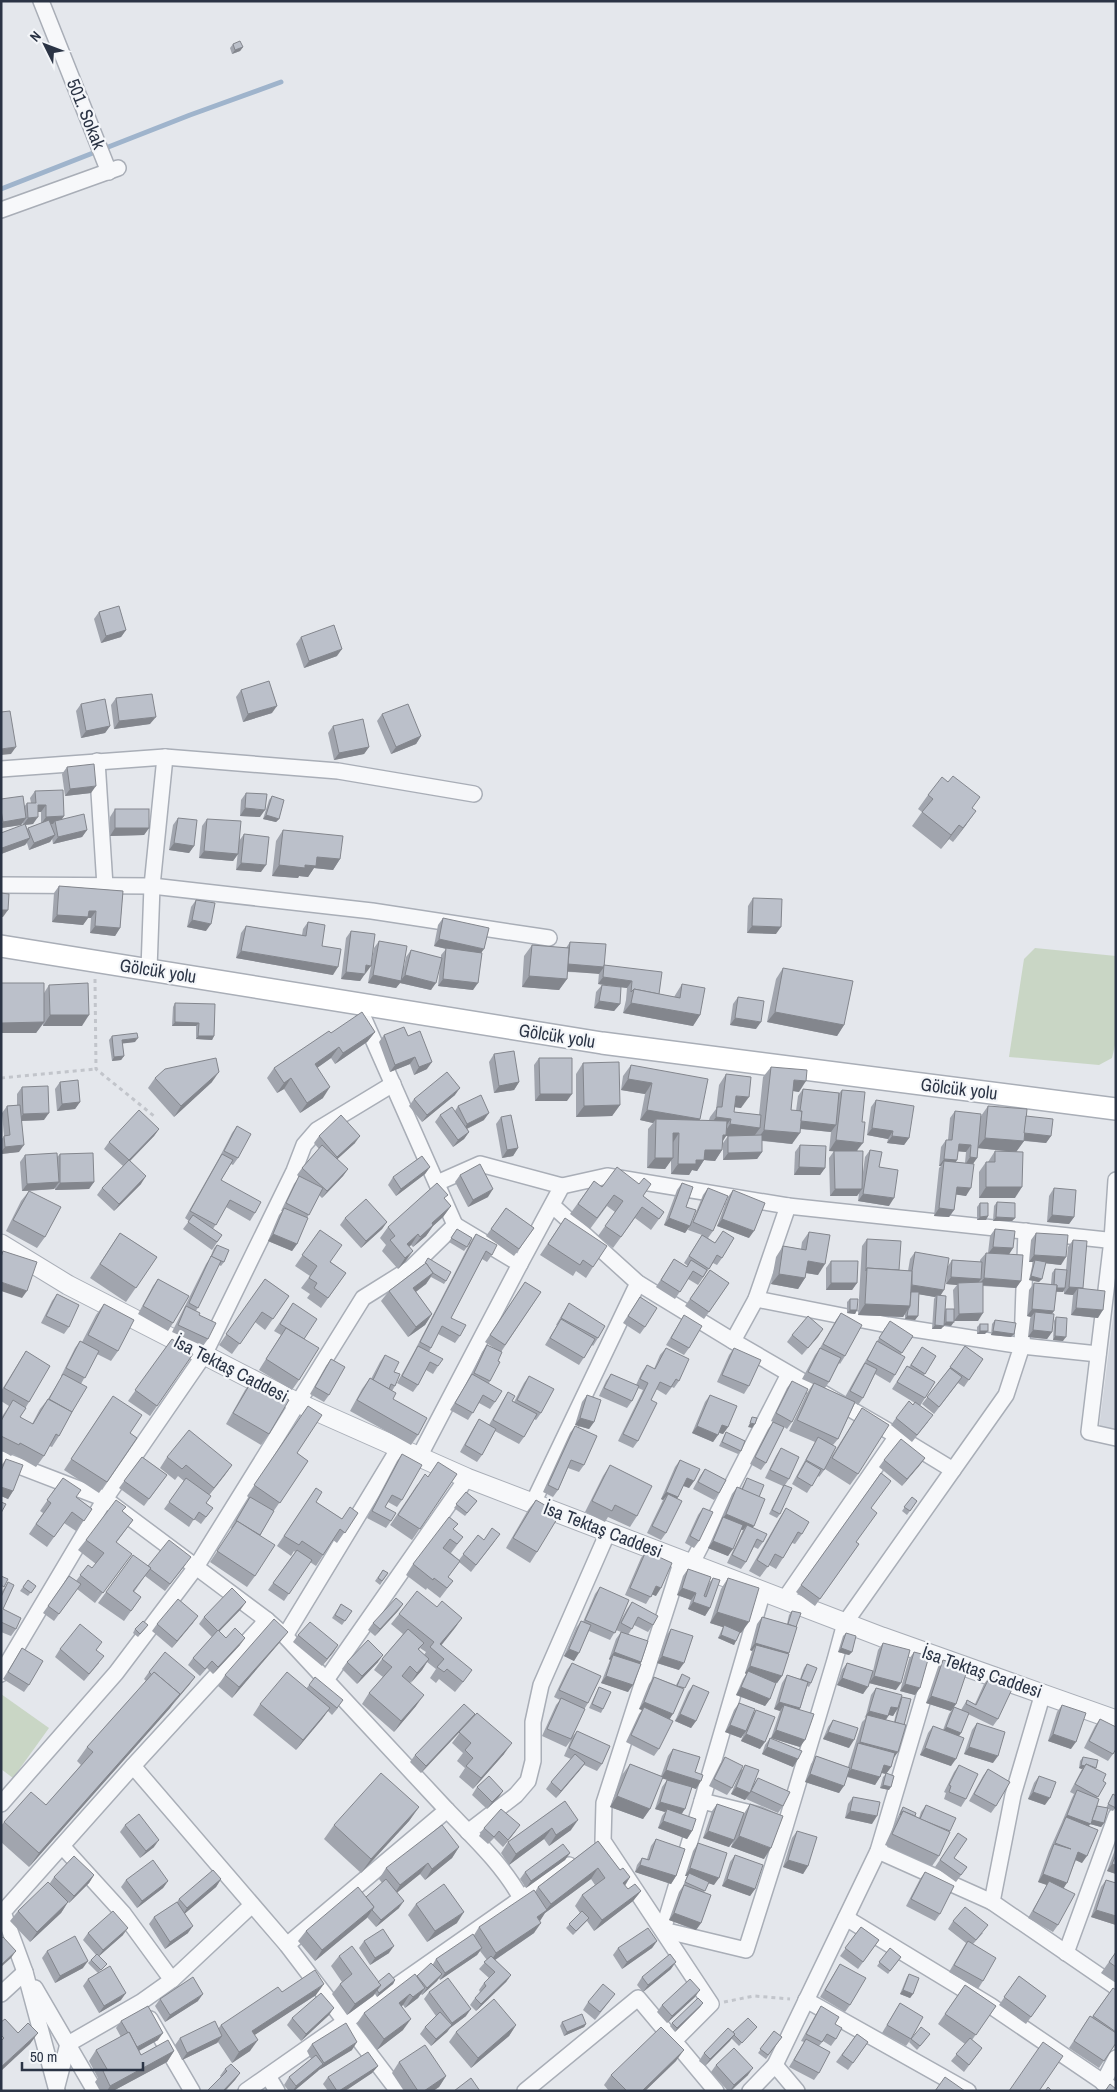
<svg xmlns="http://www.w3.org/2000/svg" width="1117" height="2092" viewBox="0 0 1117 2092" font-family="'Archivo Narrow',sans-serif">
	<rect width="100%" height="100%" fill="#e4e7ec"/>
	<path fill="#d2d6de" d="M1114 1310H1116V1431L1099 1428Z"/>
	<g fill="#c9d6c5">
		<path d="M1035 948 1116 956V1041L1112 1058 1099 1065 1009 1057 1024 959Z"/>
		<path d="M1 1694 49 1728 13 1778 1 1769Z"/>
	</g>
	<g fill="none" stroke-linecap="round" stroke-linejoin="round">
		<path stroke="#9fb4cc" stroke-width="5" d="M1 189 190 115 281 82"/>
		<defs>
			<g id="minor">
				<path d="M41 1 109 172"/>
				<path d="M1 210 118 168"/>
				<path d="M97 761 105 886"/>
				<path d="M1 769 165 757 338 771 474 794"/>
				<path d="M1 885 152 886 372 911 549 938"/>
				<path d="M149 969 152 886 165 757"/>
				<path d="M364 1019 455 1225"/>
				<path d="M1116 1180 1112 1240 1089 1432 1116 1438"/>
				<path d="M437 1183 480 1164 562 1186 520 1264"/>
				<path d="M553 1206 638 1283 733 1341 756 1299 788 1206 607 1176 562 1186"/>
				<path d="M788 1206 1116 1241"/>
				<path d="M1026 1231 1022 1346 1098 1354"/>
				<path d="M756 1299 888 1325 1022 1346 1006 1395 953 1470"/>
				<path d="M733 1341 897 1436 784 1600"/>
				<path d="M1 1459 105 1499 267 1620 285 1636 447 1810 287 1945"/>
				<path d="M533 1503 638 1283"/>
				<path d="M692 1563 789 1374"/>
				<path d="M285 1636 399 1448"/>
				<path d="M1 1674 105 1499 204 1355 294 1171 304 1145 317 1130 393 1084"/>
				<path d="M326 1680 467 1478"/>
				<path d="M1043 1693 1013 1795 992 1902 1116 1987"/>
				<path d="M133 1766 287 1945 398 2091"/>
				<path d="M702 1801 763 1591"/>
				<path d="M1 1804 116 1673 196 1567 363 1298 411 1268 455 1225 520 1264 419 1457"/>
				<path d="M447 1810C474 1838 502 1864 521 1898"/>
				<path d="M785 1827 746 1950 663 1930 702 1801 759 1815 785 1827 835 1660 845 1623 953 1470 897 1436"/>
				<path d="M468 1832 516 1795 528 1781 533 1761V1722L541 1685 608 1532"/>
				<path d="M62 1846 123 1913 172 1980"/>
				<path d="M878 1851 992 1902"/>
				<path d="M846 1918 991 2006 1116 2091"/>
				<path d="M1066 1953 1116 1816"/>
				<path d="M35 1988 95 2091"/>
				<path d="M1 1994 25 1972"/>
				<path d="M806 2000 968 2091"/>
				<path d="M150 2019 192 2091"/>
				<path d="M674 2041 711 2004 603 1841 604 1803 682 1560"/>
				<path d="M775 2065 878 1851 936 1655"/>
				<path d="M268 2076 277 2091"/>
				<path d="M1103 2083 1116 2058"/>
				<path d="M57 2086 68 2044 141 2002 172 1980 252 1905"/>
				<path d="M57 2091 25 1972 3 1912 133 1766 267 1620"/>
				<path d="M246 2091 569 1865"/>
				<path d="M525 2091 638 1998 716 2091"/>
				<path d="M750 2091 775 2065 797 2091"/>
			</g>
			<path id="tertiary" d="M1 1244 68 1285 298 1403 467 1478 882 1637 1116 1720"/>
			<path id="secondary" d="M1 946 602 1043 1116 1109"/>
		</defs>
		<use href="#minor" stroke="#a9aeb7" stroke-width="18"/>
		<use href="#tertiary" stroke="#a9aeb7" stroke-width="21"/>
		<use href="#secondary" stroke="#a9aeb7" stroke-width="24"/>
		<g stroke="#c2c5cb" stroke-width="3" stroke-dasharray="4 4" stroke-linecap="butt">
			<path d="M95 979 96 1069 154 1116"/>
			<path d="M1 1078 96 1069"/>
			<path d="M724 2002 754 1996 790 1999"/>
		</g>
		<use href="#minor" stroke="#f7f8fa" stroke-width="15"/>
		<use href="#tertiary" stroke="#f7f8fa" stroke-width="19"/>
		<use href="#secondary" stroke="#fff" stroke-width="21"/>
	</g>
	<g fill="#a1a5ae" fill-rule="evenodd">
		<path d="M233 44 243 47 240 51 232 54 230 48Z"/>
		<path d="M99 612 126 630 121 637 101 643 94 619Z"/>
		<path d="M301 637 337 656 304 668 296 644Z"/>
		<path d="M241 690 272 713 243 722 236 697Z"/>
		<path d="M116 698 150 724 114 729 111 705Z"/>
		<path d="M81 704 110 726 105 733 81 738 76 711Z"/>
		<path d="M382 714 421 736 416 744 391 754 377 721Z"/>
		<path d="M333 726 369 747 364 754 334 760 328 733Z"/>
		<path d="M67 767 91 793 65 796 62 774Z"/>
		<path d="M35 791 64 816 62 819 87 830 82 837 53 844 52 838 50 842 29 850 27 843 25 845 1 854V833L23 825V823L21 825 1 828V799L24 807 27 803H31L30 798ZM38 812H41V823L28 828 27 829 26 825 33 824Z"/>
		<path d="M246 793 260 817 240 816 241 800Z"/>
		<path d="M928 795 972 809 966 825 953 842 949 839 941 849 912 826 922 812 918 809Z"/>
		<path d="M272 796 279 819 276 822 263 819 269 800Z"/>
		<path d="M115 809 149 828 144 835 110 836V817Z"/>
		<path d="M178 818 194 846 189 853 169 850 173 825Z"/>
		<path d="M207 819 238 854 233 861 199 858 202 826Z"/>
		<path d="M283 830 340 859 333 870 314 868 308 877 299 876 298 878 272 876 276 841Z"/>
		<path d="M244 834 261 872 236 870 239 841Z"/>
		<path d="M59 886 123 891 120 928 115 936 90 933 91 918H88L83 925 52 922 54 893Z"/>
		<path d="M753 898 776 934 747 933 748 906Z"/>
		<path d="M196 900 206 931 187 927 191 907Z"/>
		<path d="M443 918 482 953 473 990 438 986 440 966 431 990 400 983 396 988 368 983 374 948 379 941 404 967 406 957 411 950 441 958V955L446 949 434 946 438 925Z"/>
		<path d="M308 922 322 946 333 975 236 958 241 933 246 926 302 935 303 929Z"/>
		<path d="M351 931 366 973H365L360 981 341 979 346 938Z"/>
		<path d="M570 942 604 965 659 994 674 997 682 984 700 1015 693 1026 623 1013 626 1000 627 988 598 984 599 973 567 972V979L559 990 522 987 524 956 532 945 566 948Z"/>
		<path d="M783 968 844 1025 837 1036 767 1022 776 979Z"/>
		<path d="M1 983 44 993 49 985 82 1026H43V1024L36 1033H1Z"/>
		<path d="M602 985 620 1004 614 1011 594 1008 596 992Z"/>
		<path d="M738 997 756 1029 730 1025 733 1004Z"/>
		<path d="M175 1003 214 1036 212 1040 196 1039V1026H172L173 1007Z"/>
		<path d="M375 1032 367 1042 335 1064 331 1058 317 1068 323 1098 300 1113 284 1089 277 1093 267 1078 274 1068 331 1033Z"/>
		<path d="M384 1035 408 1036 427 1069 414 1075 410 1064 390 1072 379 1042Z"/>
		<path d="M112 1036 135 1042 122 1043 124 1056 121 1060 112 1061 109 1040Z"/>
		<path d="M494 1054 519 1082 514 1090 494 1093 489 1062Z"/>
		<path d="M539 1058 567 1101H535L534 1065Z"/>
		<path d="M583 1063 620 1105 612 1116 576 1117V1074Z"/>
		<path d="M631 1065 700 1119V1120H709L710 1117 716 1109 719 1085 726 1074 741 1108 734 1107V1112L759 1115 763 1077 771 1067 799 1092 793 1091 791 1110 796 1111 798 1096 803 1089 839 1093 842 1090 863 1172 865 1157 870 1150 879 1167 889 1206 858 1201 859 1193 857 1196H830L829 1158 834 1151H829L831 1132 800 1129 792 1144 762 1141V1152L757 1159 723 1160V1143L728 1136H726L723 1141 722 1150 715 1161 704 1160 697 1171 692 1170 689 1175 671 1174V1160L665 1169 647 1168 648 1129 653 1123 640 1120 645 1094 621 1090 623 1076Z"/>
		<path d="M155 1078 212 1082 174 1117 148 1088Z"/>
		<path d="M60 1082 80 1102 75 1109 57 1111 55 1089Z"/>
		<path d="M22 1087 44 1120 22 1121 19 1152 1 1154V1140L4 1136 2 1113 7 1106 17 1105V1094Z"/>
		<path d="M455 1095 422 1122 409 1106 414 1099Z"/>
		<path d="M876 1100 909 1138 904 1145 887 1143 888 1139 867 1135 871 1107Z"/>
		<path d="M458 1106 484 1120 467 1129 469 1132 464 1139 453 1147 435 1122 440 1115 455 1111Z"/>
		<path d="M988 1106 1026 1116 1051 1136 1046 1143 1024 1141 1016 1152 1015 1198H979V1172L986 1162H988L995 1151 1015 1152 978 1148 977 1158 973 1164 966 1196 956 1194 954 1210 949 1217 934 1216 939 1168 941 1166H939L941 1147 946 1140H948L950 1118 955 1111 981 1116ZM958 1151 966 1152 965 1163 956 1162Z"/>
		<path d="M501 1117 518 1148 513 1156 502 1158 496 1124Z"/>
		<path d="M237 1126 238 1158 233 1165 231 1164 221 1180 255 1213 250 1221 226 1207 213 1229 222 1235 212 1250 183 1229 189 1221 185 1218 219 1158 232 1133Z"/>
		<path d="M159 1129 154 1136 130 1161 141 1184 114 1211 97 1195 102 1188 123 1166 104 1149 109 1142Z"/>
		<path d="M319 1136 355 1143 337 1159 348 1169 343 1176 322 1198 319 1195 307 1218 297 1244 292 1251 268 1241 279 1215 282 1211H281L294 1184 299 1177 297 1175 302 1168 319 1149 314 1143Z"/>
		<path d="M800 1145 825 1168 820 1175H794L795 1152Z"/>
		<path d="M60 1154 94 1182 89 1189 55 1190V1188L54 1189 29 1191 45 1237 37 1248 6 1231 21 1201 29 1191H22L20 1162 25 1155 57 1157Z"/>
		<path d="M430 1167 425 1174 396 1196 388 1185 393 1177Z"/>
		<path d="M460 1175 488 1197 468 1207 455 1182Z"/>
		<path d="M594 1181 602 1187 643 1196 664 1212 651 1230 635 1218 613 1248 598 1236 615 1212 607 1206 590 1229 570 1214Z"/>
		<path d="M682 1183 686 1207 692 1222 703 1195 708 1188 713 1231 708 1238 715 1243 723 1231 722 1258 717 1265 713 1263 698 1285 688 1279 675 1299 656 1287 674 1259 687 1267 688 1266 684 1263 702 1235 688 1230 689 1227 685 1233 664 1225 677 1190Z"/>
		<path d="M1054 1188 1074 1217 1069 1224 1047 1222 1049 1196Z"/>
		<path d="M733 1190 749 1238 717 1226 728 1197Z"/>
		<path d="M445 1199 451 1206 443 1217 433 1226 426 1236 413 1247 411 1245 409 1247 405 1262 398 1269 382 1251 386 1245 380 1238 388 1227Z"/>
		<path d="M997 1202 1015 1218 1012 1221H993L994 1206Z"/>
		<path d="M980 1203 988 1216 986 1220H977V1207Z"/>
		<path d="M506 1208 534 1228 514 1256 486 1236Z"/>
		<path d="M345 1218 387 1222 382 1229 361 1248 340 1225Z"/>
		<path d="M565 1218 593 1267 586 1278 576 1271 573 1276 540 1255Z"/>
		<path d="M995 1229 1013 1248 1009 1254 1021 1281 1016 1288 983 1286 978 1321H954L951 1326 944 1325 941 1329H932L934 1299 935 1297 919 1294 918 1316 915 1320 905 1319V1314L903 1317 858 1315 862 1246 867 1239 899 1270 908 1271 910 1259 915 1252 948 1266 952 1260 980 1262V1260L986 1253H988L990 1236ZM947 1270 946 1284 957 1285 953 1290 954 1309H946L945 1311 940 1295Z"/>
		<path d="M320 1230 331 1262 346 1273 321 1308 307 1298 310 1294 301 1288 310 1276 295 1266Z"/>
		<path d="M809 1232 818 1275 806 1273 805 1278 798 1289 771 1284 776 1257 783 1246 801 1249 802 1242Z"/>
		<path d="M120 1233 157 1257 126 1302 90 1278Z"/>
		<path d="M454 1233 467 1247 464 1251 449 1242Z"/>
		<path d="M1036 1233 1061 1265 1045 1263 1039 1282 1029 1280 1033 1262H1029L1031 1240Z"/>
		<path d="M476 1234 492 1255 487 1262 482 1259 451 1318 460 1336 455 1343 438 1334 429 1352 438 1366 433 1374 426 1370 418 1385 413 1392 397 1383 415 1350 471 1241Z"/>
		<path d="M1073 1240 1083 1288 1082 1289 1098 1318 1071 1315 1073 1295 1064 1294V1290L1063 1292H1056L1052 1314V1332L1047 1339 1028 1337 1030 1319 1031 1317 1027 1316 1029 1290 1034 1283 1051 1284 1052 1273 1055 1269 1066 1270 1068 1247Z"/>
		<path d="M217 1245 224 1262 221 1266 219 1265 196 1311 199 1315 208 1339 203 1346 172 1332 206 1264 210 1258 214 1248Z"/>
		<path d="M831 1261 857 1283 852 1290H826V1268Z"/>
		<path d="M424 1264 446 1281 444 1284 431 1277 426 1284 416 1292 432 1314 425 1325 408 1337 381 1301 389 1291Z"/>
		<path d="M710 1270 729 1283 704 1319 685 1306Z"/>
		<path d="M158 1279 173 1323 168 1331 138 1314 153 1286Z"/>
		<path d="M265 1279 289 1296 265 1330 255 1322 232 1354 219 1345Z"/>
		<path d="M525 1282 541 1292 501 1352 490 1381 489 1383 495 1402 490 1409 479 1403 468 1420 450 1410 471 1376 482 1352 487 1345 497 1350 485 1342Z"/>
		<path d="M57 1294 69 1327 64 1334 41 1323 52 1301Z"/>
		<path d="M640 1297 645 1327 640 1334 623 1323Z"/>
		<path d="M850 1299 857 1310 855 1314 847 1313V1302Z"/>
		<path d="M293 1303 304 1339 299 1380 292 1390 259 1370 281 1335 274 1331Z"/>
		<path d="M569 1303 598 1338 593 1346 592 1345 579 1365 545 1345 557 1325H556L564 1311Z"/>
		<path d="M104 1304 118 1351 111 1361 97 1354 81 1384 72 1412 59 1436 52 1447 49 1446 44 1456 36 1467 13 1454 11 1456 1 1450V1418L9 1406 1 1401V1391L26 1351 29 1402 20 1417 32 1424 40 1409 48 1399 62 1376H61L75 1348 80 1341 82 1342 96 1315Z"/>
		<path d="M841 1313 845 1356 840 1364 839 1363 829 1382 825 1388 845 1397 860 1370 885 1328 913 1336 901 1354 895 1375 890 1383 875 1374 863 1398 858 1405 855 1403 838 1439 833 1445 828 1462 862 1408 858 1474 850 1485 825 1469 819 1477 818 1476 807 1493 792 1484 815 1442 789 1431 807 1393 813 1384 802 1379 815 1355 820 1348 836 1320Z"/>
		<path d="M684 1315 689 1348 684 1355 666 1345Z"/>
		<path d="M1056 1317 1063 1341 1053 1340 1054 1321Z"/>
		<path d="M995 1320 1014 1334 1011 1337 991 1335 992 1324Z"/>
		<path d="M980 1324 985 1334H977V1327Z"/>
		<path d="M823 1329 802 1355 787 1342 792 1335Z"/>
		<path d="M172 1339 193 1354 150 1416 128 1401Z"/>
		<path d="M965 1346 983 1359 964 1387 958 1383 934 1414 922 1404 946 1373Z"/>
		<path d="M922 1347 936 1356 924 1375 925 1398 920 1406 928 1422 912 1442 891 1425 896 1418 913 1405 915 1403 892 1389 907 1366 909 1367Z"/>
		<path d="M666 1348 679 1381 674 1388 672 1387 666 1395 656 1389 651 1400 638 1441 633 1448 618 1441 643 1390 638 1388 632 1401 627 1408 599 1396 606 1381 611 1374 636 1385 642 1372 647 1365 654 1369 660 1355Z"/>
		<path d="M734 1348 749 1386 744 1394 717 1382 729 1355Z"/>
		<path d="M385 1355 394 1372 395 1386 392 1391 393 1399 418 1435 411 1445 350 1411 362 1389 370 1378 371 1379 380 1362Z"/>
		<path d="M331 1359 329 1395 324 1402 310 1394 326 1366Z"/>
		<path d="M529 1376 541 1413 536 1420 534 1419 524 1437 519 1444 495 1431 482 1455 477 1462 460 1452 474 1427 479 1419 489 1425 503 1400 508 1392 512 1401 514 1402 524 1383Z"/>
		<path d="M253 1379 269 1434 261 1445 226 1424 245 1390Z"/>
		<path d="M792 1381V1422L787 1429 784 1427 766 1463 761 1470 750 1464 768 1429 773 1422 771 1421 787 1388Z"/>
		<path d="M587 1395 594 1422 589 1429 575 1425 582 1402Z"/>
		<path d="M710 1395 728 1427 723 1434 719 1433 713 1442 692 1433 705 1402Z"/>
		<path d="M106 1406 130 1433 137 1438 99 1493 64 1470Z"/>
		<path d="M308 1406 297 1453 308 1461 273 1512 260 1536 255 1576 247 1587 210 1562 232 1529 231 1528 245 1504 249 1498 247 1496Z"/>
		<path d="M575 1426 584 1465 579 1472 568 1468 558 1490 553 1497 543 1492 570 1433Z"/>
		<path d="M726 1432 741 1451 738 1454 719 1446Z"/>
		<path d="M781 1448 789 1479 785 1485 780 1514 777 1518 769 1514 783 1486 765 1478 776 1456Z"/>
		<path d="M402 1454V1500L397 1507 388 1502 385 1507 391 1521 386 1528 367 1518 397 1461Z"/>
		<path d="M142 1457 167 1475 144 1506 119 1488Z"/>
		<path d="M167 1457 232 1465 209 1495 206 1503 213 1508 201 1524 194 1519 189 1527 164 1509 184 1481 178 1476 175 1480 160 1468Z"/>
		<path d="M925 1458 902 1486 879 1467 884 1460Z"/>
		<path d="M6 1459 13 1491 8 1499 1 1496V1466Z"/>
		<path d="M680 1460 694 1481 689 1488 683 1486 677 1499 666 1533 661 1540 647 1533 663 1500 661 1499 675 1467Z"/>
		<path d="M610 1465 637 1516 630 1527 608 1517 605 1522 585 1512 603 1476Z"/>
		<path d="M705 1469 719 1493 714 1500 693 1489 700 1476Z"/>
		<path d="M881 1473 871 1508 856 1542 859 1544 815 1606 796 1592Z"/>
		<path d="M457 1474 412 1540 390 1525 417 1485 428 1476Z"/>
		<path d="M63 1478 76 1497 92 1509 76 1531 64 1523 47 1547 29 1534 43 1513 40 1511Z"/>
		<path d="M747 1478 759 1497 752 1527 763 1542 758 1549 754 1547 746 1562 741 1569 727 1563 743 1530H741L728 1556 708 1548 732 1494 737 1487 741 1489Z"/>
		<path d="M316 1488V1502L342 1519 358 1513 337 1543 333 1540 316 1566 310 1562 284 1601 268 1590 295 1552 294 1551 291 1556 277 1546Z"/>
		<path d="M466 1492 477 1501 465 1516 454 1508Z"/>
		<path d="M912 1497 917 1501 907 1515 902 1511Z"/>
		<path d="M536 1500 537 1552 530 1563 506 1548 528 1510Z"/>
		<path d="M703 1508 699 1541 694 1548 685 1543 698 1515Z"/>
		<path d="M786 1508 802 1534 795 1544 792 1543 783 1558 776 1569 769 1565 760 1577 749 1571 779 1519Z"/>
		<path d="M122 1511 133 1520 116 1543 124 1565 95 1603 77 1589 54 1621 43 1613 69 1576 76 1581 88 1565 92 1568 96 1564 78 1550 86 1540Z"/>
		<path d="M453 1530 463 1537 451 1553 459 1560 478 1535 484 1540 495 1541 471 1572 459 1562 448 1577 453 1581 440 1598 427 1588 426 1590 406 1575 413 1564Z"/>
		<path d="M646 1551 656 1596 652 1594 646 1604 625 1595 641 1558Z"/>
		<path d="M186 1564 165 1591 145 1576 134 1592 141 1597 124 1621 98 1603 106 1592 148 1566Z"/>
		<path d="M688 1569 708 1585 713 1578 710 1608 705 1616 688 1609 691 1600 677 1595 683 1576Z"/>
		<path d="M383 1570 388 1573 380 1585 375 1581Z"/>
		<path d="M728 1578 741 1633 740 1632 734 1645 718 1638 723 1627 710 1623 721 1589Z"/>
		<path d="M28 1580 36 1586 28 1596 20 1591Z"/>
		<path d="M8 1582 3 1609 16 1629 11 1636 1 1632V1593Z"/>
		<path d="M600 1587 616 1629 627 1609 632 1602 653 1625 648 1632 634 1625 628 1635 640 1664 628 1692 601 1683 610 1660 609 1659 616 1639 621 1632 616 1630 610 1640 589 1631 574 1661 564 1656 576 1628 581 1621 583 1622 595 1594Z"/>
		<path d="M341 1604 352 1611 342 1625 332 1618Z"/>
		<path d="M403 1604 398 1611 375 1636 368 1630 373 1623Z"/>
		<path d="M437 1607 462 1618 441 1645 464 1681 455 1692 439 1679 436 1683 430 1678 436 1669 427 1662 422 1670 410 1683 416 1706 394 1732 362 1704 369 1693 383 1677 374 1670 382 1659 403 1634 391 1624 399 1614ZM420 1648 426 1652 424 1655 419 1650Z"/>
		<path d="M241 1609 219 1631 226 1638 240 1645 213 1674 207 1668 200 1676 188 1665 193 1658 212 1637 199 1624 204 1617Z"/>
		<path d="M792 1611 788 1654 782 1676 777 1683 774 1682 770 1699 765 1706 736 1695 743 1679 746 1674 745 1673 752 1651 750 1650 757 1624 762 1617 787 1624 789 1615Z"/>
		<path d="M198 1616 172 1648 152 1631 157 1624Z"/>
		<path d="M148 1625 138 1637 133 1633 135 1629Z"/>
		<path d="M671 1629 679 1670 657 1663 666 1636Z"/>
		<path d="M846 1633 852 1652 849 1655 838 1652 843 1636Z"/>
		<path d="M298 1635 338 1645 322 1666 293 1642Z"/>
		<path d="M280 1642 232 1698 218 1686 225 1675Z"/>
		<path d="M883 1643 896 1690 869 1683 863 1694 837 1685 842 1670 847 1663 873 1671 878 1650Z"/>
		<path d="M22 1648 29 1685 24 1692 3 1679Z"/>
		<path d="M60 1649 97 1650 99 1663 84 1681 55 1657Z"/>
		<path d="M914 1652 915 1695 900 1691 909 1659Z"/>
		<path d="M943 1660 956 1704 951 1711 926 1703 938 1667Z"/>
		<path d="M347 1662H378L357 1684 342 1669Z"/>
		<path d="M572 1663 588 1703 585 1708 572 1737 577 1731 602 1764 597 1771 584 1765 556 1798 546 1789 551 1782 571 1759 564 1756 571 1740 566 1747 542 1736 556 1705 560 1700 554 1697 567 1670Z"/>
		<path d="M807 1664 811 1683 809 1687 807 1686 800 1709V1747L771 1738 780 1711 774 1709 782 1683 787 1675 800 1679 804 1668Z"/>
		<path d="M149 1672 195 1677 170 1708 29 1867 1 1842V1826L4 1822 46 1805 81 1765 77 1761 87 1747 146 1681 144 1679Z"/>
		<path d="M682 1674V1692L670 1719 659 1749 654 1756 626 1742 639 1714 642 1710 639 1709 649 1684 654 1677 676 1685Z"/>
		<path d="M990 1676 998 1719 993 1726 968 1714 961 1733 959 1736 951 1766 920 1755 928 1733 933 1726 943 1730 949 1714 954 1707 961 1710 967 1700 975 1704 984 1684Z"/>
		<path d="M309 1685 338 1708 332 1715 328 1711 322 1719 296 1750 253 1715 260 1704 306 1689Z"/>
		<path d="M693 1685 696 1721 691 1728 675 1721 688 1692Z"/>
		<path d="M599 1687 603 1709 601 1713 589 1708 597 1691Z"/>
		<path d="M876 1688 901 1699 902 1697 893 1759 891 1767 886 1774 889 1790 880 1788 883 1777 886 1774 881 1773 880 1777 875 1785 847 1777 839 1793 805 1782 811 1764 816 1756 848 1767 862 1722 865 1719 871 1695ZM897 1709 894 1722 886 1720 889 1715 893 1716Z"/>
		<path d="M739 1703 752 1715 756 1710 760 1749 741 1741 744 1733 741 1738 725 1732 734 1710Z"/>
		<path d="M1062 1705 1071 1749 1048 1741 1057 1712Z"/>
		<path d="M475 1714 471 1719 504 1754 473 1789 459 1777 465 1768 457 1761 463 1753 452 1743 464 1727 421 1773 410 1762 415 1755Z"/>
		<path d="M1100 1719 1113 1754 1108 1761 1084 1748 1095 1726Z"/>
		<path d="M833 1720 849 1748 823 1739 828 1727Z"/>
		<path d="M977 1723 993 1763 964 1754 972 1730Z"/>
		<path d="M770 1738 798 1759 793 1767 762 1754 765 1745Z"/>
		<path d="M673 1749 695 1772 696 1789 692 1787 682 1814 692 1831 687 1839 658 1828 662 1816 665 1812 655 1809 662 1787 667 1780 687 1786 662 1778 650 1809 643 1819 610 1807 622 1775 630 1764 661 1776 668 1756Z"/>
		<path d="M725 1757 742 1770 745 1765 753 1785 758 1778 783 1806 778 1813 746 1799 748 1796 745 1800 731 1794 739 1775 732 1788 727 1795 709 1786 720 1764Z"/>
		<path d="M1083 1757 1096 1769 1103 1781 1106 1783 1097 1798V1806L1106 1808 1113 1794 1116 1807 1113 1811 1108 1809 1104 1823 1101 1827 1090 1824 1089 1826 1082 1863 1076 1860 1064 1888 1058 1925 1053 1932 1028 1918 1047 1885 1038 1882 1049 1851 1062 1822 1072 1798 1074 1794 1070 1792 1082 1769 1079 1768 1080 1761Z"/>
		<path d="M959 1765 966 1799 961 1807 944 1799 946 1793 944 1792 954 1772Z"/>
		<path d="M988 1769 996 1806 991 1813 969 1801 983 1776Z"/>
		<path d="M1039 1776 1045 1805 1028 1799 1034 1783Z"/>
		<path d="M477 1787 503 1791 498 1798 487 1809 472 1795Z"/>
		<path d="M853 1797 872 1824 845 1818 848 1804Z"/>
		<path d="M565 1801 571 1830 549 1846 544 1839 509 1865 501 1853 508 1842Z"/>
		<path d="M717 1804 743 1815 750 1804 764 1859 731 1847 733 1842 729 1847 703 1838 712 1811Z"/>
		<path d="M926 1805 939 1856 932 1866 885 1845 901 1810 903 1807 915 1816 919 1818 921 1812Z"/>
		<path d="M419 1807 409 1821 361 1873 324 1839 334 1825Z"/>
		<path d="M125 1825 154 1847 140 1858 120 1832Z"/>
		<path d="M484 1828 515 1832 503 1847 494 1838 488 1844 479 1836Z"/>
		<path d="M797 1831 808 1866 803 1874 783 1867 792 1838Z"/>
		<path d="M958 1833 954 1858 967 1867 956 1882 935 1867Z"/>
		<path d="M656 1839 676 1876 671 1884 635 1872 637 1865 642 1858 647 1859 651 1846Z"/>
		<path d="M598 1841 620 1870 630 1877 625 1886 628 1889 641 1891 633 1901 594 1931 587 1921 573 1935 566 1928 580 1913 575 1906 582 1895 595 1885 591 1879 545 1913 540 1920 534 1933 495 1960 511 1975 506 1982 476 2011 470 2005 475 1998 480 1992 479 1990 484 1983 489 1978 479 1969 487 1960 480 1951 477 1955 440 1980 439 1978 437 1981 422 1995 421 1994 418 1998 405 2008 403 2005 401 2006 403 2030 377 2050 357 2023 364 2013 433 1964 436 1959 474 1935 479 1927 535 1892 538 1887Z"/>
		<path d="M698 1843 714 1885 708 1883 704 1892 701 1923 696 1930 669 1920 679 1892 683 1886 687 1876H685L693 1851Z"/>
		<path d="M459 1847 452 1858 425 1880 420 1874 397 1892 399 1908 376 1927 367 1917 315 1961 298 1941 306 1931 366 1897 382 1883 379 1879 386 1868Z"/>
		<path d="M1116 1847V1874L1107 1871Z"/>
		<path d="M570 1853 565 1860 526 1888 520 1879 525 1872Z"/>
		<path d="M735 1855 755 1889 750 1896 722 1886 730 1862Z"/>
		<path d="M925 1872 940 1914 935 1921 906 1906 920 1879Z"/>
		<path d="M94 1875 89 1883 69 1903 68 1902 61 1913 30 1942 10 1921 18 1911 50 1883 54 1877Z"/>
		<path d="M221 1879 216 1887 185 1913 188 1933 165 1949 149 1924 154 1917 177 1902 179 1899Z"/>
		<path d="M126 1880 168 1881 163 1888 137 1908 121 1887Z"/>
		<path d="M1106 1880 1116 1883V1925L1091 1917 1101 1887Z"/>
		<path d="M416 1904 457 1923 427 1942 408 1915Z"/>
		<path d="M953 1921 983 1933 973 1944 983 1981 978 1989 949 1972 966 1943 948 1929Z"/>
		<path d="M861 1927 879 1940 858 1969 840 1956Z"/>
		<path d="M88 1933 123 1935 99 1956 107 1964 99 1972 121 2000 99 2013 83 1986 88 1979 98 1973 88 1963 96 1955 83 1940Z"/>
		<path d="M364 1941 389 1953 370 1965 359 1948Z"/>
		<path d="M657 1941 652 1948 622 1969 613 1955 618 1948Z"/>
		<path d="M890 1948 901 1957 888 1974 877 1966Z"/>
		<path d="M47 1951 83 1968 55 1983 42 1958Z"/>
		<path d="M1116 1952V1983L1101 1973Z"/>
		<path d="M339 1956 378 1982 395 1980 393 1984 377 1997 375 1994 373 1996 347 2015 332 1994 340 1984 342 1982 331 1966Z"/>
		<path d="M840 1964 850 2005 845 2012 820 1997Z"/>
		<path d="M671 1969 643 1992 637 1985 642 1977Z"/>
		<path d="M909 1974 913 1994 910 1998 900 1994 907 1977Z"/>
		<path d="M1019 1976 1046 1996 1026 2024 999 2005Z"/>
		<path d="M965 1985 996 2006 972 2040 982 2048 964 2072 951 2061 965 2044 938 2024Z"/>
		<path d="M1113 1988 1116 2043 1099 2068 1069 2048 1090 2016 1092 2017Z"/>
		<path d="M282 1992 316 1995 254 2035 250 2051 232 2063 218 2042 217 2043 182 2060 175 2045 180 2038 218 2029 221 2025Z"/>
		<path d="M429 1992 466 2016 450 2028 447 2032 431 2046 420 2034 425 2027 436 2016 424 1999Z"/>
		<path d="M615 1994 595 2020 583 2010 588 2002Z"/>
		<path d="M695 1997 667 2023 657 2012 662 2005Z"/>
		<path d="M160 1999 198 2001 165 2022 155 2006Z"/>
		<path d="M703 2003 700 2007 675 2032 670 2026 672 2023Z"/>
		<path d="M900 2003 911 2039 906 2046 882 2033Z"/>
		<path d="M821 2006 835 2024 836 2039 831 2046 823 2041 819 2046V2073L814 2080 789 2067 804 2042 801 2041 816 2014Z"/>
		<path d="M329 2015 301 2041 287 2025 292 2018Z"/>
		<path d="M121 2021 158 2040 139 2051 141 2055 174 2051 167 2062 113 2091H100L95 2082 98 2078 89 2061 96 2050 121 2037 116 2028Z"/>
		<path d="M562 2022 586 2024 584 2027 564 2036 560 2026Z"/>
		<path d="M516 2025 509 2036 471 2068 449 2042 456 2032Z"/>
		<path d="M757 2027 739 2046 731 2038 705 2066 699 2061 704 2053 733 2032Z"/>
		<path d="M774 2031 782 2037 766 2059 758 2053Z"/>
		<path d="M857 2034 868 2042 848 2070 836 2062Z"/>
		<path d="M927 2038 917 2050 909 2042 911 2039Z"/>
		<path d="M312 2044 352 2050 319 2070 294 2091H289L284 2085 289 2077 311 2059 307 2051Z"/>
		<path d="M676 2061 645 2091H609L604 2085 611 2075Z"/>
		<path d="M399 2062 446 2076 439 2087 433 2091H404L392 2073Z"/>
		<path d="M716 2065 748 2075 731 2091H728L711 2072Z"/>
		<path d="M378 2066 372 2073 345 2091H328L323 2084 328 2077Z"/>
		<path d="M225 2069 240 2073 235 2080 225 2091H208L221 2077 220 2076Z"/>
	</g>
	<g fill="#83868d">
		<path d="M243 47 240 51 232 54 235 50Z"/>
		<path d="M126 630 121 637 101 643 106 636Z"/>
		<path d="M342 649 337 656 304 668 309 661Z"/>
		<path d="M277 706 272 713 243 722 248 714Z"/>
		<path d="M156 717 150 724 114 729 119 721Z"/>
		<path d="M110 726 105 733 81 738 86 731Z"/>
		<path d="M421 736 416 744 391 754 396 747Z"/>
		<path d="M16 747 11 754 1 755V749Z"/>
		<path d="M369 747 364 754 334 760 339 753Z"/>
		<path d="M96 786 91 793 65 796 70 789Z"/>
		<path d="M38 805H46L41 812H33Z"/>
		<path d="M245 808 265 810 260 817 240 816Z"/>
		<path d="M976 811 966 825 953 842 963 828Z"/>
		<path d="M266 815 279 819 276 822 263 819Z"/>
		<path d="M64 816 59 823 55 821 53 824H41L46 817Z"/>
		<path d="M38 817 33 824 23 825 28 818Z"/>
		<path d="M26 818 21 825 1 828V824L3 822Z"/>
		<path d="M959 825 949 839 941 849 951 835Z"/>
		<path d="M115 828H149L144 835 110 836Z"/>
		<path d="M87 830 82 837 53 844 58 837Z"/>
		<path d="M55 835 50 842 29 850 34 843Z"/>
		<path d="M30 838 25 845 1 854V850L2 848Z"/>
		<path d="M174 843 194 846 189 853 169 850Z"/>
		<path d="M204 851 238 854 233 861 199 858Z"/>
		<path d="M317 857 340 859 333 870 314 868 308 877 299 876 298 878 272 876 279 865H305Z"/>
		<path d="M241 863 266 865 261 872 236 870Z"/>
		<path d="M1 910H8L3 917H1Z"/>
		<path d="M89 911H96L91 918H88L83 925 52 922 57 915Z"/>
		<path d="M192 920 211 924 206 931 187 927Z"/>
		<path d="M95 926 120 928 115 936 90 933Z"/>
		<path d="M752 926 781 927 776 934 747 933Z"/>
		<path d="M439 939 484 949 479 956 434 946Z"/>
		<path d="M241 951 338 967 333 975 236 958Z"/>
		<path d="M568 964 604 967 599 974 563 971Z"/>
		<path d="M366 965 371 966 366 973 361 972Z"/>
		<path d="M346 972 365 974 360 981 341 979Z"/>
		<path d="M373 975 401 980 405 975 436 983 431 990 400 983 396 988 368 983Z"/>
		<path d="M529 976 567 979 559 990 522 987Z"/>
		<path d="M603 977 632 981 627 988 598 984Z"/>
		<path d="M443 979 478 983 473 990 438 986Z"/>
		<path d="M599 1001 620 1004 614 1011 594 1008Z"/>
		<path d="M631 1003 700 1015 693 1026 623 1013Z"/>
		<path d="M775 1012 844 1025 837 1036 767 1022Z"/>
		<path d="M50 1015H89L82 1026H43Z"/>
		<path d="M735 1018 761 1022 756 1029 730 1025Z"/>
		<path d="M44 1022 36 1033H1V1023Z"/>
		<path d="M175 1022 199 1023 196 1026H172Z"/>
		<path d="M375 1032 367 1042 335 1064 343 1053Z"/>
		<path d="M198 1036H214L212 1040 196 1039Z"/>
		<path d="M138 1038 135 1042 119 1044 122 1040Z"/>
		<path d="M339 1047 331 1058 307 1075 315 1064Z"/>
		<path d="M124 1056 121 1060 112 1061 114 1057Z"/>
		<path d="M415 1057 410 1064 390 1072 395 1065Z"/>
		<path d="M432 1062 427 1069 414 1075 419 1067Z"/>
		<path d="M219 1072 212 1082 174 1117 181 1106Z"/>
		<path d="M291 1078 284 1089 277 1093 284 1083Z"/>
		<path d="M628 1079 652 1083 645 1094 621 1090Z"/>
		<path d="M794 1080 806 1081 799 1092 787 1090Z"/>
		<path d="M519 1082 514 1090 494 1093 499 1086Z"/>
		<path d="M330 1087 323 1098 300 1113 307 1103Z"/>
		<path d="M460 1088 455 1095 422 1122 427 1115Z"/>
		<path d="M540 1094H572L567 1101H535Z"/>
		<path d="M736 1096 749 1097 741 1108 728 1106Z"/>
		<path d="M80 1102 75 1109 57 1111 62 1104Z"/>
		<path d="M620 1105 612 1116 576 1117 584 1106Z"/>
		<path d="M647 1110 700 1119 693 1130 656 1119 653 1123 640 1120Z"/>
		<path d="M49 1113 44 1120 18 1121 23 1114Z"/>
		<path d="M489 1113 484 1120 462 1131 467 1124Z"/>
		<path d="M716 1117 731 1119 723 1130 708 1128Z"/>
		<path d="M799 1121 836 1125 831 1132 794 1128Z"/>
		<path d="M730 1124 760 1128 752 1139 726 1136 719 1146 723 1135Z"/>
		<path d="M872 1128 893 1131 888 1139 867 1135Z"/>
		<path d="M159 1129 154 1136 124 1167 129 1160Z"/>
		<path d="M764 1130 800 1133 792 1144 757 1140Z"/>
		<path d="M469 1132 464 1139 453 1147 458 1140Z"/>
		<path d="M673 1133H679L672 1144Z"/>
		<path d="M1024 1133 1051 1136 1046 1143 1019 1140Z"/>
		<path d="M360 1136 355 1143 332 1164 337 1157Z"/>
		<path d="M892 1136 909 1138 904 1145 887 1143Z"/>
		<path d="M985 1138 1024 1141 1016 1152 977 1148Z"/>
		<path d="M836 1140 863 1143 855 1153 829 1151Z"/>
		<path d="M959 1144 971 1145 966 1152 954 1151Z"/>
		<path d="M24 1145 19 1152 1 1154V1152L5 1147Z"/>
		<path d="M518 1148 513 1156 502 1158 507 1150Z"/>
		<path d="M705 1150H722L715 1161 704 1160 697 1171 692 1170 689 1175 671 1174 678 1164Z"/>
		<path d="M762 1152 757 1159 723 1160 728 1153Z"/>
		<path d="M970 1157 977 1158 972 1165H965Z"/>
		<path d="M655 1158H673L665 1169 647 1168Z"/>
		<path d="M944 1159 957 1160 952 1167 944 1161 941 1166H939Z"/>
		<path d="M430 1167 425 1174 396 1196 401 1189Z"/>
		<path d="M799 1167 825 1168 820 1175H794Z"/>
		<path d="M348 1169 343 1176 322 1198 327 1191Z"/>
		<path d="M146 1176 141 1184 114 1211 119 1204Z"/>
		<path d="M59 1182 54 1189 22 1191 27 1184Z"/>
		<path d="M94 1182 89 1189 55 1190 60 1183Z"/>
		<path d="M957 1187 971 1188 966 1196 952 1194Z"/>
		<path d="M986 1187H1022L1015 1198H979Z"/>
		<path d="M493 1189 488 1197 468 1207 473 1200Z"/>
		<path d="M835 1189H862L857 1196H830Z"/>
		<path d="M863 1194 894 1198 889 1206 858 1201Z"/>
		<path d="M451 1206 443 1217 433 1226 426 1236 413 1247 432 1223Z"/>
		<path d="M939 1208 954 1210 949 1217 934 1216Z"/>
		<path d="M1052 1215 1074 1217 1069 1224 1047 1222Z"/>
		<path d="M988 1216 986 1220H977L980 1217Z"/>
		<path d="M996 1217 1015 1218 1012 1221H993Z"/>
		<path d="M669 1218 690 1226 685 1233 664 1225Z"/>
		<path d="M722 1219 754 1231 749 1238 717 1226Z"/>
		<path d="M387 1222 382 1229 361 1248 366 1241Z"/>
		<path d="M273 1234 297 1244 292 1251 268 1241Z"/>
		<path d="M418 1234 411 1245 401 1254 407 1244Z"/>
		<path d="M993 1247 1013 1248 1008 1256 988 1254Z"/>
		<path d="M413 1251 405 1262 398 1269 405 1258Z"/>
		<path d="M1034 1255 1066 1257 1061 1265 1034 1262 1035 1260 1033 1262H1029Z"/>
		<path d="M808 1261 825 1264 818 1275 800 1272Z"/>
		<path d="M433 1273 426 1284 406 1299 413 1288Z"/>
		<path d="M779 1274 805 1278 798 1289 771 1284Z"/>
		<path d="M1031 1276 1042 1279 1039 1282 1029 1280Z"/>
		<path d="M951 1277 981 1279 976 1286 958 1283 957 1285 946 1284Z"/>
		<path d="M984 1278 1021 1281 1016 1288 979 1285Z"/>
		<path d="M1 1282 27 1291 22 1298 1 1291Z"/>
		<path d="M831 1283H857L852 1290H826Z"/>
		<path d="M910 1285 944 1290 939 1298 937 1295 935 1297 905 1292Z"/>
		<path d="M1069 1287 1083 1288 1078 1295V1288L1073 1295 1064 1294Z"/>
		<path d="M1054 1288H1065L1063 1292 1051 1291Z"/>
		<path d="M865 1304 910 1306 903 1317 858 1315Z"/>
		<path d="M1076 1308 1103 1310 1098 1318 1071 1315Z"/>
		<path d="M1032 1309 1054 1311 1049 1318 1035 1312 1031 1317 1027 1316Z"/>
		<path d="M850 1310H857L855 1314 847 1313Z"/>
		<path d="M983 1313 978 1321H954L959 1314Z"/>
		<path d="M432 1314 425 1325 408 1337 416 1327Z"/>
		<path d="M907 1316H918L915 1320 905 1319Z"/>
		<path d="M946 1322H954L951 1326 943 1325Z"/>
		<path d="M935 1325 944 1326 941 1329H932Z"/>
		<path d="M823 1329 818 1337 802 1355 808 1348Z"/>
		<path d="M1033 1330 1052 1332 1047 1339 1028 1337Z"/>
		<path d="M980 1331H988L985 1334H977Z"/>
		<path d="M993 1331 1014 1334 1011 1337 991 1335Z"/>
		<path d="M1055 1336 1066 1337 1063 1341 1053 1340Z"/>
		<path d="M580 1418 594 1422 589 1429 575 1425Z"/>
		<path d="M750 1423 755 1424 752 1428 748 1427Z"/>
		<path d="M722 1425 728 1427 723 1434 717 1432Z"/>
		<path d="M697 1426 718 1435 713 1442 692 1433Z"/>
		<path d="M925 1458 920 1465 902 1486 907 1479Z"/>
		<path d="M232 1465 225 1475 206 1499 214 1488Z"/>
		<path d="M687 1478 694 1481 689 1488 682 1485Z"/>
		<path d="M1 1487 13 1491 8 1499 1 1496Z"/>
		<path d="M666 1492 678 1497 673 1505 668 1494 663 1500 661 1499Z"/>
		<path d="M726 1514 754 1526 749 1533 747 1525 743 1530 721 1521Z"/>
		<path d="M713 1541 733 1549 728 1556 708 1548Z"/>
		<path d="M656 1586 661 1588 656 1596 651 1594Z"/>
		<path d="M682 1588 696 1593 691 1600 677 1595Z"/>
		<path d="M246 1602 241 1609 213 1638 218 1631Z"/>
		<path d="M693 1602 710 1608 705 1616 688 1609Z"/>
		<path d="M403 1604 398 1611 375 1636 380 1629Z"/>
		<path d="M717 1612 749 1622 741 1633 710 1623Z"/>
		<path d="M198 1616 193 1623 172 1648 177 1641Z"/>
		<path d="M462 1618 455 1628 436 1652 440 1644Z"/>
		<path d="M288 1632 280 1642 232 1698 239 1687Z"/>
		<path d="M721 1635 736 1641 734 1645 718 1638Z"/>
		<path d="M245 1638 240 1645 213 1674 218 1667Z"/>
		<path d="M755 1643 789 1653 784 1660 756 1645 752 1651 750 1650Z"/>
		<path d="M338 1645 333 1653 322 1666 327 1659Z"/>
		<path d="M841 1648 852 1652 849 1655 838 1652Z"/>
		<path d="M569 1649 579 1653 574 1661 564 1656Z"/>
		<path d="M614 1652 641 1662 636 1669 613 1655 610 1660 609 1659Z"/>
		<path d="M383 1655 378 1662 357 1684 362 1676Z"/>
		<path d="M662 1656 684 1663 679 1670 657 1663Z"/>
		<path d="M429 1659 422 1670 410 1684 417 1673Z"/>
		<path d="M750 1666 782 1676 777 1683 746 1674 748 1671 746 1674 745 1673Z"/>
		<path d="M606 1676 633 1685 628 1692 601 1683Z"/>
		<path d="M874 1676 901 1683 896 1690 869 1683Z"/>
		<path d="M195 1677 190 1684 173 1704 178 1697Z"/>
		<path d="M842 1678 868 1687 863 1694 837 1685Z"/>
		<path d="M905 1684 920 1688 915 1695 900 1691Z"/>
		<path d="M741 1687 770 1699 765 1706 736 1695Z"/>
		<path d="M180 1694 170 1708 29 1867 39 1853Z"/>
		<path d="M424 1695 416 1706 394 1732 401 1721Z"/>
		<path d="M931 1696 956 1704 951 1711 926 1703Z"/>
		<path d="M644 1702 673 1714 668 1721 644 1707 642 1710 639 1709Z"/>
		<path d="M779 1702 800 1708 795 1715 784 1705 780 1711 774 1709Z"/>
		<path d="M891 1707 898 1708 893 1716 886 1714Z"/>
		<path d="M330 1708 322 1719 296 1750 303 1740Z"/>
		<path d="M869 1711 888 1716 883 1724 867 1715 864 1718Z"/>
		<path d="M475 1714 470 1721 421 1773 426 1766Z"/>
		<path d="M680 1714 696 1721 691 1728 675 1721Z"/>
		<path d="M730 1725 746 1731 741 1738 725 1732Z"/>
		<path d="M946 1727 961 1733 956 1740 941 1734Z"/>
		<path d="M776 1730 805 1740 800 1747 771 1738Z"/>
		<path d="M828 1732 854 1740 849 1748 823 1739Z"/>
		<path d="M746 1734 765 1742 760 1749 741 1741Z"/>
		<path d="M1053 1734 1076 1742 1071 1749 1048 1741Z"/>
		<path d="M860 1742 898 1752 893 1759 858 1744Z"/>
		<path d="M512 1743 504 1754 473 1789 481 1778Z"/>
		<path d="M767 1747 798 1759 793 1767 762 1754Z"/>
		<path d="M969 1747 998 1756 993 1763 964 1754Z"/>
		<path d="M925 1748 956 1759 951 1766 920 1755Z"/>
		<path d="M585 1763 580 1770 556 1798 561 1791Z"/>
		<path d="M884 1765 891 1767 886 1774 879 1772Z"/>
		<path d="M1081 1765 1085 1766 1082 1769 1079 1768Z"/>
		<path d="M851 1769 880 1777 875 1785 846 1776Z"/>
		<path d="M666 1770 701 1781 696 1789 661 1778Z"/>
		<path d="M810 1774 844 1786 839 1793 805 1782Z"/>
		<path d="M883 1785 891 1787 889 1790 880 1788Z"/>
		<path d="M736 1787 750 1793 745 1800 731 1794Z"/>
		<path d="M503 1791 498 1798 487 1809 492 1802Z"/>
		<path d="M1033 1792 1050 1798 1045 1805 1028 1799Z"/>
		<path d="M617 1796 650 1809 643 1819 610 1807Z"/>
		<path d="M660 1802 685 1809 680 1816 667 1809 665 1812 655 1809Z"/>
		<path d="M419 1807 409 1821 361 1873 371 1859Z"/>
		<path d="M850 1811 877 1816 872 1824 845 1818Z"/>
		<path d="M1067 1815 1092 1820 1104 1823 1101 1827 1090 1824 1086 1831 1066 1817 1062 1822Z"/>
		<path d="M578 1820 571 1830 549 1846 556 1835Z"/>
		<path d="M663 1821 692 1831 687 1839 658 1828Z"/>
		<path d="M520 1825 515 1832 503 1847 508 1840Z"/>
		<path d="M552 1828 544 1839 509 1865 516 1854Z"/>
		<path d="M708 1831 734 1840 729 1847 703 1838Z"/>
		<path d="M739 1836 771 1848 764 1859 731 1847Z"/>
		<path d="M159 1840 154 1847 140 1858 146 1851Z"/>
		<path d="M459 1847 452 1858 425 1880 432 1869Z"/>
		<path d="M1078 1852 1087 1856 1082 1863 1073 1859Z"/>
		<path d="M570 1853 565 1860 526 1888 531 1881Z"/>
		<path d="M788 1860 808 1866 803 1874 783 1867Z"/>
		<path d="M428 1863 420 1874 393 1896 400 1885Z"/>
		<path d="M1112 1864 1116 1865V1874L1107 1871Z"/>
		<path d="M640 1865 676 1876 671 1884 635 1872Z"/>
		<path d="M598 1868 591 1879 545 1913 540 1921 537 1917 545 1911 551 1904Z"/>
		<path d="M690 1868 719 1878 714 1885 688 1876 689 1873 687 1876H685Z"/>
		<path d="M1043 1874 1067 1883 1062 1890 1049 1881 1047 1885 1038 1882Z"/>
		<path d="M94 1875 89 1883 69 1903 74 1896Z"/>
		<path d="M630 1877 623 1888V1883Z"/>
		<path d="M221 1879 216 1887 182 1916 187 1908Z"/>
		<path d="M727 1879 755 1889 750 1896 722 1886Z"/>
		<path d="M168 1881 163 1888 137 1908 142 1901Z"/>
		<path d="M641 1891 633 1901 594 1931 602 1920Z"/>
		<path d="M404 1901 399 1908 376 1927 381 1920Z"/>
		<path d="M68 1902 61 1913 30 1942 37 1932Z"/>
		<path d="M374 1907 367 1918 315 1961 322 1950Z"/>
		<path d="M1096 1910 1116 1916V1925L1091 1917Z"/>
		<path d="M464 1912 457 1923 427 1942 435 1931Z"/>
		<path d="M674 1913 701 1923 696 1930 669 1920Z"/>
		<path d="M541 1923 534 1933 489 1964 496 1953Z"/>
		<path d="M193 1926 188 1933 165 1949 170 1942Z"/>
		<path d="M128 1928 123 1935 98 1957 103 1950Z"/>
		<path d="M657 1941 652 1948 622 1969 627 1962Z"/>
		<path d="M394 1946 389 1953 370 1965 375 1958Z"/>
		<path d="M482 1948 477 1955 440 1980 445 1973Z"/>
		<path d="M16 1951 11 1958 1 1967V1965Z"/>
		<path d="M88 1961 83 1968 55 1983 60 1976Z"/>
		<path d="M676 1962 671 1969 643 1992 648 1985Z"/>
		<path d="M442 1974 437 1981 422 1995 427 1988Z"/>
		<path d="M511 1975 506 1982 476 2011 481 2004Z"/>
		<path d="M395 1980 393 1984 377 1997 379 1993Z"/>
		<path d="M324 1984 316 1995 244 2042 252 2031Z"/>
		<path d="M381 1985 373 1996 347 2015 355 2004Z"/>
		<path d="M425 1988 418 1998 405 2008 413 1997Z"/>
		<path d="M700 1990 695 1997 667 2023 672 2016Z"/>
		<path d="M903 1990 913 1994 910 1998 900 1994Z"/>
		<path d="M126 1993 121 2000 99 2013 104 2006Z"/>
		<path d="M203 1994 198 2001 165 2022 170 2015Z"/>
		<path d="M410 1994 403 2005 392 2014 399 2003Z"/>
		<path d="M703 2003 700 2007 675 2032 677 2028Z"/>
		<path d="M334 2008 329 2015 301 2041 306 2034Z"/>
		<path d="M471 2009 466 2016 450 2028 447 2032 431 2046 436 2039 448 2029 452 2023Z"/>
		<path d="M411 2019 403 2030 377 2050 384 2039Z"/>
		<path d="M586 2024 584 2027 564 2036 567 2032Z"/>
		<path d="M516 2025 509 2036 471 2068 478 2058Z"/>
		<path d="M38 2033 30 2044 1 2071V2067Z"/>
		<path d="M163 2033 158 2040 131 2055 136 2048Z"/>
		<path d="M735 2034 730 2041 705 2066 710 2059Z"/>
		<path d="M222 2036 217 2043 182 2060 187 2053Z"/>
		<path d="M258 2040 250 2051 232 2063 239 2052Z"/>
		<path d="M357 2042 352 2050 319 2070 324 2063Z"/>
		<path d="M684 2050 676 2061 645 2091H642Z"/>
		<path d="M174 2051 167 2062 113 2091H107L110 2086Z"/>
		<path d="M323 2064 318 2071 294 2091H293L296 2086Z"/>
		<path d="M378 2066 372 2073 345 2091H339Z"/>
		<path d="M753 2068 748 2075 730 2091 734 2085Z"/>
		<path d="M240 2073 235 2080 225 2091H223Z"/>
		<path d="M446 2076 439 2087 433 2091H424Z"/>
	</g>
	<g fill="#bbc0ca" stroke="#83868d">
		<path d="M240 41 243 47 235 50 233 44Z"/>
		<path d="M119 606 126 630 106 636 99 612Z"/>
		<path d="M334 625 342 649 309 661 301 637Z"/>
		<path d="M269 681 277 706 248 714 241 690Z"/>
		<path d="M152 694 156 717 119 721 116 698Z"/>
		<path d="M105 699 110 726 86 731 81 704Z"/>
		<path d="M408 704 421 736 396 747 382 714Z"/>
		<path d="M10 711 16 747 1 749V712Z"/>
		<path d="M363 719 369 747 339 753 333 726Z"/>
		<path d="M94 764 96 786 70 789 67 767Z"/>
		<path d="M953 776 980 797 972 808 976 811 963 828 959 825 951 835 922 812 933 799 928 795 942 777 948 782Z"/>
		<path d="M63 790 64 816 46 817V805H38V817L28 818 27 803H36L35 791Z"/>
		<path d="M246 793 267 794 265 810 245 808Z"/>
		<path d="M23 796 26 818 3 822 1 810V799Z"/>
		<path d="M272 796 284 800 279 819 266 815Z"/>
		<rect x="115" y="809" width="34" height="19"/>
		<path d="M84 814 87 830 58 837 55 821Z"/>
		<path d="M178 818 197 820 194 846 174 843Z"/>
		<path d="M207 819 241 821 238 854 204 851Z"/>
		<path d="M49 820 55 835 34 843 28 828Z"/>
		<path d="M25 824 30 838 2 848 1 845V833Z"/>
		<path d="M283 830 343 836 340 859 317 857 316 866 305 865V868L279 865Z"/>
		<path d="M244 834 269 837 266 865 241 863Z"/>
		<path d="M59 886 123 891 120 928 95 926 96 911H89L88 917 57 915Z"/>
		<path d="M1 893 9 894 8 910H1Z"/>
		<path d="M753 898 782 899 781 927 752 926Z"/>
		<path d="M196 900 215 903 211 924 192 920Z"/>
		<path d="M443 918 489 928 484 949 439 939Z"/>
		<path d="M308 922 325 925 322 946 341 949 338 967 241 951 246 926 306 936Z"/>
		<path d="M351 931 375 934 371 966 366 965 365 974 346 972Z"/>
		<path d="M379 941 407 946 401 981 373 975Z"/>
		<path d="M570 942 606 944 604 967 568 964Z"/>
		<path d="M532 945 569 948 567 979 529 976Z"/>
		<path d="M446 948 482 953 478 983 443 979Z"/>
		<path d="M411 950 442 958 436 983 405 975Z"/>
		<path d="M604 965 662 972 659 994 634 989 631 992 632 981 603 977Z"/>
		<path d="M783 968 853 981 844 1025 775 1012Z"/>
		<path d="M1 983H44V1022L1 1023Z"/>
		<path d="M88 983 89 1015H50L49 985Z"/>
		<path d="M682 984 705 988 700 1015 631 1003 634 989 680 998Z"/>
		<path d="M602 985 621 987 620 1004 599 1001Z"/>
		<path d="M738 997 764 1001 761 1022 735 1018Z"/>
		<path d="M175 1003 215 1004 214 1036H198L199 1023 175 1022Z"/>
		<path d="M362 1012 375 1032 343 1053 339 1047 315 1064 330 1087 307 1103 291 1078 284 1083 274 1068 329 1031 331 1033Z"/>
		<path d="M404 1027 408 1036 420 1031 432 1062 419 1067 415 1057 395 1065 384 1035Z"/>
		<path d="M137 1033 138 1038 122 1040 124 1056 114 1057 112 1036Z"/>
		<path d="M514 1051 519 1082 499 1086 494 1054Z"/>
		<path d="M216 1058 219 1072 181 1106 155 1078 165 1069Z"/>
		<path d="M539 1058H572V1094H540Z"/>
		<path d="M619 1062 620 1105 584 1106 583 1063Z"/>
		<path d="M631 1065 708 1079 700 1119 647 1110 652 1083 628 1079Z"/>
		<path d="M771 1067 807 1070 806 1081 794 1080 791 1110 802 1111 800 1133 764 1130Z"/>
		<path d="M447 1072 460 1088 427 1115 414 1099Z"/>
		<path d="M726 1074 751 1077 749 1097 736 1096 734 1112 761 1115 760 1128 730 1124 731 1119 716 1117 717 1107H722Z"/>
		<path d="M78 1080 80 1102 62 1104 60 1082Z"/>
		<path d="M48 1086 49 1113 23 1114 22 1087Z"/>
		<path d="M803 1089 839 1093 836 1125 801 1121 802 1111H800Z"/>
		<path d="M842 1090 865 1092 862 1122H865L863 1143 836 1140Z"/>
		<path d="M481 1095 489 1113 467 1124 458 1106Z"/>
		<path d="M876 1100 914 1106 909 1138 892 1136 893 1131 872 1128Z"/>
		<path d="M20 1105 24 1145 5 1147 4 1136 10 1135 7 1106Z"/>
		<path d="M988 1106 1027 1109 1024 1141 985 1138Z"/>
		<path d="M452 1107 469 1132 458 1140 440 1115Z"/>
		<path d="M139 1110 159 1129 129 1160 109 1142Z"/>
		<path d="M955 1111 981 1114 977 1158 970 1157 971 1145 959 1144 957 1160 944 1159 946 1140H952Z"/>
		<path d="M341 1115 360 1136 337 1157 319 1136Z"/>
		<path d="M511 1115 518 1148 507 1150 501 1117Z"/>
		<path d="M1026 1116 1053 1119 1051 1136 1024 1133Z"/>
		<path d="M656 1119 727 1121 726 1135H723L722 1150H705L704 1160H696V1164H678L679 1133H673V1158H655Z"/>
		<path d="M237 1126 251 1134 238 1158 224 1151Z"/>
		<path d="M762 1135V1152L728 1153V1136Z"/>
		<path d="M322 1145 348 1169 327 1191 302 1168Z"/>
		<path d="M800 1145 826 1146 825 1168 799 1167Z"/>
		<path d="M870 1150 882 1152 879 1167 898 1170 894 1198 863 1194Z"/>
		<path d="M834 1151H863L862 1189H835Z"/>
		<path d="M995 1151 1023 1152 1022 1187H986V1162H995Z"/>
		<path d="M57 1153 59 1182 27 1184 25 1155Z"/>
		<path d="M93 1153 94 1182 60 1183V1154Z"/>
		<path d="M222 1154 233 1160 221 1180 261 1202 255 1213 230 1200 216 1225 190 1211Z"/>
		<path d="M422 1156 430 1167 401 1189 393 1177Z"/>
		<path d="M129 1160 146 1176 119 1204 102 1188Z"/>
		<path d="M944 1161 974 1164 971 1188 957 1187 954 1210 939 1208Z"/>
		<path d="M480 1164 493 1189 473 1200 460 1175Z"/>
		<path d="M617 1167 639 1184 644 1178 651 1184 643 1196 664 1212 659 1219 642 1207 621 1237 605 1226 623 1201 614 1195 597 1218 578 1204 594 1181 602 1187Z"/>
		<path d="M299 1176 323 1188 309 1215 286 1203Z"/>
		<path d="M437 1183 448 1195 444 1198 451 1206 432 1223 433 1225 420 1237 418 1234 407 1244 413 1251 405 1258 390 1240 395 1236 388 1227Z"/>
		<path d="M682 1183 693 1187 686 1207 696 1210 690 1226 669 1218Z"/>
		<path d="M708 1188 728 1196 713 1231 693 1222Z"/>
		<path d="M1054 1188 1076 1190 1074 1217 1052 1215Z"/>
		<path d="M733 1190 765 1203 754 1231 722 1219Z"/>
		<path d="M29 1191 61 1207 45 1237 13 1220Z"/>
		<path d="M366 1199 387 1222 366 1241 345 1218Z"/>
		<path d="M997 1202 1015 1203V1218L996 1217Z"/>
		<path d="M980 1203H988V1216L980 1217Z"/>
		<path d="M284 1208 308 1218 297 1244 273 1234Z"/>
		<path d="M506 1208 534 1228 519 1249 491 1229Z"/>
		<path d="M193 1215 222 1235 217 1242 188 1222Z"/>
		<path d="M565 1218 607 1246 593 1267 583 1260 580 1265 548 1244Z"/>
		<path d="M457 1229 472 1238 467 1247 451 1238Z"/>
		<path d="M995 1229 1015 1231 1013 1248 993 1247Z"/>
		<path d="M320 1230 342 1245 330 1262 346 1273 328 1298 314 1288 317 1283 309 1278 317 1266 302 1255Z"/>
		<path d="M723 1231 734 1238 722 1258 717 1255 709 1269 689 1256 702 1235 715 1243Z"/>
		<path d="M809 1232 830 1235 825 1264 808 1261 805 1278 779 1274 783 1246 806 1250Z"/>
		<path d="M120 1233 157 1257 136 1288 100 1264Z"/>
		<path d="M1036 1233 1068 1235 1066 1257 1034 1255Z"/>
		<path d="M476 1234 497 1245 492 1255 486 1251 451 1318 466 1325 460 1336 442 1326 431 1348 420 1342Z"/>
		<path d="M867 1239 901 1241 899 1270 867 1268 866 1271Z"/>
		<path d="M1073 1240 1087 1241 1083 1288 1069 1287Z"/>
		<path d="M217 1245 229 1250 224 1262 211 1257Z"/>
		<path d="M3 1251 37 1262 27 1291 1 1282V1257Z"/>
		<path d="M915 1252 949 1258 944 1290 912 1285V1271Z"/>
		<path d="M986 1253 1023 1255 1021 1281 984 1278Z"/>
		<path d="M211 1256 221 1261 198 1308 189 1303Z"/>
		<path d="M428 1258 451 1272 446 1281 433 1273 426 1263H425Z"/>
		<path d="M674 1259 687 1267 691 1260 707 1270 703 1277 693 1271 680 1292 661 1280Z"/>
		<path d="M952 1260 982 1262 981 1279 951 1277Z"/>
		<path d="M1035 1260 1046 1262 1042 1279 1031 1276Z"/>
		<path d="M831 1261H858L857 1283H831Z"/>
		<path d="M426 1263 433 1273 413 1288 432 1314 416 1327 389 1291Z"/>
		<path d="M867 1268 912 1271 910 1306 865 1304Z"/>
		<path d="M1055 1269 1067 1270 1065 1288H1057V1285H1054Z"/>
		<path d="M710 1270 729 1283 709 1312 690 1299Z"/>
		<path d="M158 1279 189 1296 173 1323 143 1306Z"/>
		<path d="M265 1279 289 1296 273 1319 262 1312 240 1344 226 1334Z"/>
		<path d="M525 1282 541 1292 505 1345 490 1335Z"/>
		<path d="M983 1282V1313L959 1314 958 1283Z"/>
		<path d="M1034 1283 1057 1285 1054 1311 1032 1309Z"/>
		<path d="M1078 1288 1105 1291 1103 1310 1076 1308Z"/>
		<path d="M911 1292H919L918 1316H907L908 1310 910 1306Z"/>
		<path d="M57 1294 79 1305 69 1327 46 1316Z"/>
		<path d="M937 1295 946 1296 944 1326 935 1325Z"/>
		<path d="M640 1297 657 1308 645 1327 628 1316Z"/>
		<path d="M850 1299H858L857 1310H850Z"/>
		<path d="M293 1303 317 1319 304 1339 280 1324Z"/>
		<path d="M569 1303 605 1326 598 1338 561 1318Z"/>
		<path d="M104 1304 134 1320 118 1351 88 1335Z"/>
		<path d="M186 1306 200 1313 199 1315 216 1323 208 1339 178 1325Z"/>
		<rect x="946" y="1309" width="8" height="13"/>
		<path d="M1035 1312 1054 1314 1052 1332 1033 1330Z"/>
		<path d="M841 1313 862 1325 845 1356 823 1344Z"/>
		<path d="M684 1315 702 1326 689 1348 671 1338Z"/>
		<path d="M808 1316 823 1329 808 1348 792 1335Z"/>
		<path d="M1056 1317 1067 1318 1066 1337 1055 1336Z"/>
		<path d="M561 1319 595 1339 584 1358 550 1338Z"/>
		<path d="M995 1320 1016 1323 1014 1334 993 1331Z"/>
		<path d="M890 1321 913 1336 902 1353 879 1338Z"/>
		<rect x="980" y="1324" width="8" height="7"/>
		<path d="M286 1328 319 1348 299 1380 266 1359Z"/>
		<path d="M172 1339 193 1354 157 1406 135 1390Z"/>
		<path d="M80 1341 99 1351 85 1378 66 1368Z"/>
		<path d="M877 1341 905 1357 895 1375 867 1360Z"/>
		<path d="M487 1345 502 1352 498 1361 500 1362 490 1381 474 1373Z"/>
		<path d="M418 1346 443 1359 438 1366 430 1362 418 1385 402 1376Z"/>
		<path d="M965 1346 983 1359 969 1380 950 1367Z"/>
		<path d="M922 1347 936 1356 925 1374 911 1365Z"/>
		<path d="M666 1348 689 1359 679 1381 676 1379 671 1387 660 1382 651 1400 657 1403 638 1441 623 1434 648 1383 640 1379 647 1365 655 1369Z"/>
		<path d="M734 1348 761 1360 749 1386 722 1375Z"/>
		<path d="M820 1348 841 1358 829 1382 808 1372Z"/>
		<path d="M26 1351 50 1366 29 1402 4 1388Z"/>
		<path d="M385 1355 399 1362 394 1372 400 1374 395 1386 391 1384 389 1389 373 1380Z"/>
		<path d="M331 1359 345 1367 329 1395 315 1387Z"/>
		<path d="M865 1363 877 1369 863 1398 850 1391Z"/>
		<path d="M907 1366 935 1382 925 1398 897 1382Z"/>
		<path d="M950 1368 962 1377 939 1407 927 1397Z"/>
		<path d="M63 1374 87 1387 72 1412 49 1399Z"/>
		<path d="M472 1374 502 1391 495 1402 483 1395 473 1413 455 1403Z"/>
		<path d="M611 1374 639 1386 632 1401 604 1388Z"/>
		<path d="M529 1376 554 1389 541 1413 517 1400Z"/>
		<path d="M370 1378 396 1393 393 1399 427 1418 418 1435 357 1400Z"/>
		<path d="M253 1379 289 1400 269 1434 233 1413Z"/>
		<path d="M792 1381 808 1389 792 1422 776 1413Z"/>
		<path d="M814 1383 855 1402 838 1439 797 1420Z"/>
		<path d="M508 1392 515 1396 512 1401 537 1414 524 1437 493 1420Z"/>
		<path d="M587 1395 601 1400 594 1422 580 1418Z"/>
		<path d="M710 1395 737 1406 728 1427 722 1425 718 1435 697 1426Z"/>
		<path d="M113 1396 142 1415 130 1433 137 1438 107 1482 71 1459Z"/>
		<path d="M48 1399 72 1412 59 1436 56 1434 44 1456 20 1443 19 1445 1 1436V1421L13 1400 26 1408 20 1417 33 1424Z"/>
		<path d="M909 1401 913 1405 915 1402 933 1415 917 1435 896 1418Z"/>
		<path d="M308 1406 322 1415 297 1453 308 1461 280 1503 254 1485Z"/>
		<path d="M862 1408 889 1425 858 1474 832 1458Z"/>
		<path d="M752 1417 757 1418 755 1424 750 1423Z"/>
		<path d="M479 1419 496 1429 482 1455 465 1445Z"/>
		<path d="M773 1422 784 1427 766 1463 755 1457Z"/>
		<path d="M575 1426 597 1436 584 1465 571 1460 558 1490 548 1485Z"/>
		<path d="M189 1430 232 1465 214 1488 186 1465 182 1469 167 1457Z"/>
		<path d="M726 1432 745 1441 741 1451 722 1442Z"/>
		<path d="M818 1437 836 1447 824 1470 806 1460Z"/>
		<path d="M901 1439 925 1458 907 1479 884 1460Z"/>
		<path d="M781 1448 799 1457 789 1479 770 1470Z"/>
		<path d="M402 1454 422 1465 402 1500 392 1495 385 1507 396 1513 391 1521 372 1511Z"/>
		<path d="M142 1457 167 1475 149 1499 124 1481Z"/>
		<path d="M6 1459 23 1465 13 1491 1 1487V1471Z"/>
		<path d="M680 1460 700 1469 694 1481 687 1478 678 1497 666 1492Z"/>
		<path d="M806 1461 821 1470 812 1486 797 1477Z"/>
		<path d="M438 1462 457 1474 420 1529 398 1515 425 1474 428 1477Z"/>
		<path d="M610 1465 652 1486 637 1516 615 1505 612 1511 592 1501Z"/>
		<path d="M705 1469 726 1480 719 1493 698 1482Z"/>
		<path d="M881 1473 891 1481 871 1508 877 1513 856 1542 859 1544 820 1599 801 1585Z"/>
		<path d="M63 1478 81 1490 76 1497 92 1509 84 1521 72 1512 54 1537 36 1524 51 1503 47 1500Z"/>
		<path d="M186 1478 211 1496 206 1503 213 1508 206 1517 199 1512 194 1520 169 1502Z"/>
		<path d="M747 1478 764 1485 759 1497 742 1490Z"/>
		<path d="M784 1485 792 1488 780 1514 772 1510Z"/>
		<path d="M737 1487 765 1499 754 1526 726 1514Z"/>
		<path d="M316 1488 322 1492 316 1502 342 1519 350 1507 358 1513 345 1533 340 1529 323 1555 302 1541 299 1545 284 1536Z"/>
		<path d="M466 1492 477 1501 467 1513 456 1504Z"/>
		<path d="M668 1494 682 1501 666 1533 652 1526Z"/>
		<path d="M250 1497 274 1511 260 1535 237 1521H236Z"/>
		<path d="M912 1497 917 1501 910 1511 904 1507Z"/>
		<path d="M116 1500 126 1507 122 1511 133 1520 116 1542 132 1554 103 1593 80 1575 88 1565 92 1568 104 1553 86 1540Z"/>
		<path d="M536 1500 560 1514 537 1552 513 1538Z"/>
		<path d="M1 1502 6 1504 1 1513Z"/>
		<path d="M703 1508 713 1512 699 1541 690 1536Z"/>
		<path d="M786 1508 809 1522 802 1534 798 1532 783 1558 775 1554 768 1567 757 1560Z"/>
		<path d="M449 1517 458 1524 453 1529 463 1537 457 1544 450 1539 443 1548 460 1561 448 1577 453 1581 447 1588 434 1578 433 1580 413 1564Z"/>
		<path d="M723 1517 743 1525 733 1549 713 1541Z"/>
		<path d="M237 1521 275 1545 255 1576 217 1551Z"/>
		<path d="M747 1525 767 1534 763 1542 757 1539 746 1562 732 1555Z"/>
		<path d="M492 1528 500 1534 476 1565 463 1554 478 1535 484 1540Z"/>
		<path d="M169 1540 191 1557 170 1584 150 1569 151 1568 148 1566Z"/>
		<path d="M297 1550 312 1560 289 1594 273 1583Z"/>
		<path d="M646 1551 672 1563 661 1588 656 1586 651 1597 630 1588Z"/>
		<path d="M133 1555 151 1568 133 1591 141 1597 131 1611 106 1592Z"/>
		<path d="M688 1569 711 1577 704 1596 706 1597 713 1578 720 1580 710 1608 693 1602 696 1593 682 1588Z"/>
		<path d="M383 1570 388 1573 382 1581 378 1578Z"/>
		<path d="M1 1576 8 1579 4 1587 1 1585Z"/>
		<path d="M69 1576 81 1584 59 1614 48 1606Z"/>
		<path d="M728 1578 759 1588 749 1622 717 1612Z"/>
		<path d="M28 1580 36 1586 31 1593 23 1587Z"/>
		<path d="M8 1582 14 1585 3 1609 21 1618 16 1629 1 1622V1597Z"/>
		<path d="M600 1587 629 1600 615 1633 585 1620Z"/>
		<path d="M232 1588 246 1602 218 1631 204 1617Z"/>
		<path d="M417 1591 437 1607 442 1601 462 1618 440 1644 472 1670 463 1682 447 1669 444 1672 437 1667 444 1659 430 1647 434 1642 399 1614Z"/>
		<path d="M396 1598 403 1604 380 1629 373 1623Z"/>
		<path d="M178 1599 198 1616 177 1641 157 1624Z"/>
		<path d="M632 1602 658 1616 653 1625 638 1617 632 1629 621 1623Z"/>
		<path d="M341 1604 352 1611 345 1621 335 1615Z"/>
		<path d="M792 1611 801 1613 796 1627 788 1624Z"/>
		<path d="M762 1617 797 1627 789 1653 755 1643Z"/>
		<path d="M274 1619 288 1632 239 1687 225 1675Z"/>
		<path d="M143 1621 148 1625 140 1634 135 1629Z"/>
		<path d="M581 1621 591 1625 579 1653 569 1649Z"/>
		<path d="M310 1622 338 1645 327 1659 298 1635Z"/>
		<path d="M80 1624 102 1642 96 1650 104 1656 89 1674 60 1649Z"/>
		<path d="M724 1625 740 1632 736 1641 721 1635Z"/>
		<path d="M235 1628 245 1638 218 1667 212 1661 205 1669 193 1658 218 1630 226 1638Z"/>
		<path d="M408 1629 424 1643 418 1649 429 1659 417 1673 410 1666 402 1676 424 1695 401 1721 369 1693 392 1667 382 1659Z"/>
		<path d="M671 1629 693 1636 684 1663 662 1656Z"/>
		<path d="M621 1632 648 1641 641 1662 614 1652Z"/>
		<path d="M846 1633 856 1636 852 1652 841 1648Z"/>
		<path d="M368 1640 383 1655 362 1676 347 1662Z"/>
		<path d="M883 1643 910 1650 901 1683 874 1676Z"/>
		<path d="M756 1645 789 1654 782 1676 750 1666Z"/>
		<path d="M22 1648 43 1661 29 1685 8 1672Z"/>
		<path d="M165 1652 195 1677 178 1697 180 1694 154 1672 152 1675 149 1672Z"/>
		<path d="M914 1652 929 1656 920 1688 905 1684Z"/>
		<path d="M613 1655 641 1664 633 1685 606 1676Z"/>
		<path d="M943 1660 968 1668 956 1704 931 1696Z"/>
		<path d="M572 1663 601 1676 588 1703 559 1690Z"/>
		<path d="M847 1663 873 1671 868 1687 842 1678Z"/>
		<path d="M807 1664 817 1668 811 1683 801 1679Z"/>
		<path d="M748 1671 776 1683 770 1699 741 1687Z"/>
		<path d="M154 1672 180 1694 39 1853 4 1822 31 1792 46 1805 93 1752 87 1747Z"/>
		<path d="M287 1672 330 1708 303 1740 260 1704Z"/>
		<path d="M682 1674 690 1678 685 1688 677 1686Z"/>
		<path d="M787 1675 808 1682 800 1708 779 1702Z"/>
		<path d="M990 1676 1013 1687 998 1719 966 1704 967 1700 976 1705Z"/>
		<path d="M315 1677 343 1700 337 1708 309 1685Z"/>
		<path d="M654 1677 684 1689 673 1714 644 1702Z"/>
		<path d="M693 1685 709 1692 696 1721 680 1714Z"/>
		<path d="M599 1687 611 1692 603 1709 592 1704Z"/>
		<path d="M876 1688 902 1695 898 1708 891 1707 888 1716 869 1711Z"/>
		<path d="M902 1697 911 1699 904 1725 895 1722Z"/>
		<path d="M561 1698 585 1709 571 1739 547 1729Z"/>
		<path d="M739 1703 755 1709 746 1731 730 1725Z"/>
		<path d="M464 1704 475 1714 426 1766 415 1755Z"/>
		<path d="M784 1705 814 1714 805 1740 776 1730Z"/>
		<path d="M1062 1705 1086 1713 1076 1742 1053 1734Z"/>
		<path d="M644 1707 673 1721 659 1749 631 1735Z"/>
		<path d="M954 1707 969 1713 961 1733 946 1727Z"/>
		<path d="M756 1710 775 1717 765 1742 746 1734Z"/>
		<path d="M477 1713 512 1743 481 1778 466 1766 473 1758 465 1750 471 1743 459 1732Z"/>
		<path d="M867 1715 906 1725 898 1752 860 1742Z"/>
		<path d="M1100 1719 1116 1727V1749L1113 1754 1089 1741Z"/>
		<path d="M833 1720 858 1728 854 1740 828 1732Z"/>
		<path d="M977 1723 1005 1732 998 1756 969 1747Z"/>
		<path d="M933 1726 964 1738 956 1759 925 1748Z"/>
		<path d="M577 1731 610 1746 602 1764 569 1748Z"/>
		<path d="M770 1738 802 1751 798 1759 767 1747Z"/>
		<path d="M858 1743 895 1753 891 1767 884 1765 880 1777 851 1769Z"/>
		<path d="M673 1749 700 1757 695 1772 703 1775 701 1781 666 1770Z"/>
		<path d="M575 1754 585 1763 561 1791 551 1782Z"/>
		<path d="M816 1756 850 1768 844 1786 810 1774Z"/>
		<path d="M725 1757 743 1766 732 1788 714 1779Z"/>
		<path d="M1083 1757 1098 1760 1096 1768 1086 1764 1085 1766 1081 1765Z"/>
		<path d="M630 1764 663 1777 650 1809 617 1796Z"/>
		<path d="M1086 1764 1106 1774 1103 1781 1106 1783 1098 1797 1075 1784Z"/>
		<path d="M745 1765 759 1770 750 1793 736 1787Z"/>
		<path d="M959 1765 978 1774 966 1799 949 1792 951 1786 949 1785Z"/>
		<path d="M988 1769 1010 1782 996 1806 974 1794Z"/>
		<path d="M381 1773 419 1807 371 1859 334 1825Z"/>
		<path d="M886 1773 894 1776 891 1787 883 1785Z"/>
		<path d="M489 1776 503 1791 492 1802 477 1787Z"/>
		<path d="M1039 1776 1056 1782 1050 1798 1033 1792Z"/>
		<path d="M758 1778 790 1792 783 1806 751 1791Z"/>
		<path d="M667 1780 692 1787 685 1809 660 1802Z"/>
		<path d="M1077 1790 1099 1799 1091 1824 1067 1815Z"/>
		<path d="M1113 1794 1116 1796V1808L1108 1804Z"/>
		<path d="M853 1797 880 1802 877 1816 850 1811Z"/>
		<path d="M565 1801 578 1820 556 1835 552 1828 516 1854 508 1842Z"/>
		<path d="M717 1804 744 1813 734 1840 708 1831Z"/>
		<path d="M750 1804 783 1816 771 1848 739 1836Z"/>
		<path d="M926 1805 956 1818 950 1831 920 1819Z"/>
		<path d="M1097 1806 1108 1808 1104 1823 1092 1820Z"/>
		<path d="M903 1807 916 1813 915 1816 903 1811 900 1815Z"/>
		<path d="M501 1809 520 1825 508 1840 499 1831 494 1837 484 1828Z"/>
		<path d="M667 1809 696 1819 692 1831 663 1821Z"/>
		<path d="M903 1811 950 1832 939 1856 892 1834Z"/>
		<path d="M139 1814 159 1840 146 1851 125 1825Z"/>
		<path d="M1066 1817 1098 1830 1087 1856 1078 1852 1067 1883 1043 1874 1054 1844 1071 1849 1055 1843Z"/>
		<path d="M442 1825 459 1847 432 1869 428 1863 400 1885 386 1868Z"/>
		<path d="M797 1831 817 1837 808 1866 788 1860Z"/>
		<path d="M958 1833 967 1839 954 1858 967 1867 961 1875 940 1860Z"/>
		<path d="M656 1839 685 1849 676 1876 640 1865 642 1858 649 1860Z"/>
		<path d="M598 1841 620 1870 623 1868 630 1877 623 1883 628 1889 635 1884 641 1891 602 1920 582 1895 605 1878 598 1868 551 1904 538 1887Z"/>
		<path d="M698 1843 727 1853 719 1878 690 1868Z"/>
		<path d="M563 1844 570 1853 531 1881 525 1872Z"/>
		<path d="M735 1855 763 1865 755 1889 727 1879Z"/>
		<path d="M1116 1855V1865L1112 1864Z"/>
		<path d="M74 1856 94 1875 74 1896 54 1877Z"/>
		<path d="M153 1860 168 1881 142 1901 126 1880Z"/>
		<path d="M213 1870 221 1879 187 1908 179 1899Z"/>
		<path d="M925 1872 954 1886 940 1914 911 1899Z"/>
		<path d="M689 1873 709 1882 705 1891 685 1882Z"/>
		<path d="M386 1879 404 1901 381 1920 372 1910 374 1907 366 1897Z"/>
		<path d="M1106 1880 1116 1883V1916L1096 1910Z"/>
		<path d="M1049 1881 1075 1894 1058 1925 1033 1911Z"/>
		<path d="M48 1882 68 1902 37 1932 18 1911Z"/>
		<path d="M444 1884 464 1912 435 1931 416 1904Z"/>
		<path d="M684 1885 711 1895 701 1923 674 1913Z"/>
		<path d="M358 1887 374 1907 322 1950 306 1931Z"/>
		<path d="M534 1890 547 1910 537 1917 541 1923 496 1953 479 1927Z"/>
		<path d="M177 1902 193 1926 170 1942 154 1917Z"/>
		<path d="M965 1907 988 1925 976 1940 953 1921Z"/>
		<path d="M113 1911 128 1928 103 1950 88 1933Z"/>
		<path d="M582 1911 589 1918 576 1931 569 1924Z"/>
		<path d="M861 1927 879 1940 863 1962 845 1948Z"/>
		<path d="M648 1928 657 1941 627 1962 618 1948Z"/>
		<path d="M383 1929 394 1946 375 1958 364 1941Z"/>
		<path d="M473 1934 482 1948 445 1973 436 1959Z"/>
		<path d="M75 1936 88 1961 60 1976 47 1951Z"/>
		<path d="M3 1937 16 1951 1 1965V1938Z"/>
		<path d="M968 1941 996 1958 983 1981 954 1965Z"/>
		<path d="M352 1946 381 1985 355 2004 340 1984 352 1974 339 1956Z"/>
		<path d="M890 1948 901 1957 890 1971 879 1962Z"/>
		<path d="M1116 1952V1967L1109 1962Z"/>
		<path d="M97 1954 107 1964 101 1970 91 1960Z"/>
		<path d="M670 1954 676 1962 648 1985 642 1977Z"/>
		<path d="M491 1956 511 1975 481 2004 475 1998 486 1986 484 1983 495 1972 484 1962Z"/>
		<path d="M431 1963 442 1974 427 1988 417 1976Z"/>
		<path d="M840 1964 866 1978 850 2005 825 1990Z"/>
		<path d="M110 1966 126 1993 104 2006 88 1979Z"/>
		<path d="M315 1970 324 1984 252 2031 258 2040 239 2052 221 2025 278 1987 282 1992Z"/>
		<path d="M389 1973 395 1980 379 1993 377 1990 381 1985 378 1982Z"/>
		<path d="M415 1974 425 1988 413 1997 410 1994 399 2003 411 2019 384 2039 364 2013Z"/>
		<path d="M909 1974 919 1978 913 1994 903 1990Z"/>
		<path d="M1019 1976 1046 1996 1031 2017 1004 1997Z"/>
		<path d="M193 1977 203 1994 170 2015 160 1999Z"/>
		<path d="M448 1978 471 2009 452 2023 429 1992Z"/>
		<path d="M690 1979 700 1990 672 2016 662 2005Z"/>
		<path d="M603 1984 615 1994 600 2012 588 2002Z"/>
		<path d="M965 1985 996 2006 976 2035 945 2014Z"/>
		<path d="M1113 1988 1116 1990V2032L1093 2016Z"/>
		<path d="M321 1993 334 2008 306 2034 292 2018Z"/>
		<path d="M698 1998 703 2003 677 2028 672 2023Z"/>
		<path d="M494 1999 516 2025 478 2058 456 2032Z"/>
		<path d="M900 2003 923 2017 911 2039 887 2025Z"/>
		<path d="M148 2006 163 2033 137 2047 129 2032 128 2033 121 2021Z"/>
		<path d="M821 2006 839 2017 835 2024 842 2028 836 2039 827 2034 822 2042 806 2034Z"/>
		<path d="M440 2012 452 2025 436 2039 425 2027Z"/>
		<path d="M582 2014 586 2024 567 2032 562 2022Z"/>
		<path d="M1090 2016 1116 2033V2043L1104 2061 1074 2041Z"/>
		<path d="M748 2018 757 2027 742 2043 734 2035 735 2034 733 2032Z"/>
		<path d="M5 2019 18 2033 28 2023 38 2033 1 2067V2041L4 2038 1 2035V2022Z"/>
		<path d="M215 2021 222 2036 187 2053 180 2038Z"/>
		<path d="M346 2023 357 2042 324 2063 312 2044Z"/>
		<path d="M661 2027 684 2050 642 2091H627L611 2075Z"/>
		<path d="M921 2027 930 2034 920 2046 911 2039Z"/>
		<path d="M728 2028 735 2034 710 2059 704 2053Z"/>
		<path d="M774 2031 782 2037 768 2055 760 2049Z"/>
		<path d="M129 2032 141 2055 168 2040 174 2051 110 2086 103 2071 107 2069 96 2050Z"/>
		<path d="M857 2034 868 2042 853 2063 842 2055Z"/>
		<path d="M970 2038 982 2048 969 2065 956 2054Z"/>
		<path d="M806 2039 830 2052 819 2073 794 2060Z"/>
		<path d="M1043 2042 1063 2056 1039 2091H1009Z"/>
		<path d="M425 2045 446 2076 424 2091H418L399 2062Z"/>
		<path d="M734 2048 753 2068 734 2085 716 2065Z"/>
		<path d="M368 2052 378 2066 339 2091H337L328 2077Z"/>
		<path d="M316 2055 323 2064 296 2086 289 2077Z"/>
		<path d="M231 2064 240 2073 223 2091H209L208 2090 227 2071 225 2069Z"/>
		<path d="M945 2077 965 2091H935Z"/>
		<path d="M471 2078 480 2091H454Z"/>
		<path d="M1110 2084 1116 2089V2091H1105Z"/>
		<path d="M1048 2087 1052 2091H1045Z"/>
	</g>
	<g text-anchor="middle" stroke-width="4.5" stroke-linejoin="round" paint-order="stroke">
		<g font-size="18" fill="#2b3445" stroke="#f4f6f9">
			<text transform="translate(86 114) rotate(68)" y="6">501. Sokak</text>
			<text transform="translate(158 971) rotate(9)" y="6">Gölcük yolu</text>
			<text transform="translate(557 1036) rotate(9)" y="6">Gölcük yolu</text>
			<text transform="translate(959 1089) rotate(7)" y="6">Gölcük yolu</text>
			<text transform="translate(231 1369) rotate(27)" y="6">İsa Tektaş Caddesi</text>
			<text transform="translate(603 1530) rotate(21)" y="6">İsa Tektaş Caddesi</text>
			<text transform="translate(982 1672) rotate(19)" y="6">İsa Tektaş Caddesi</text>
		</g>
	</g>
	<rect width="1117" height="2092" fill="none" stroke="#2b3445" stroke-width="5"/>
	<g transform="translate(45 45) rotate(312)" stroke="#f4f6f9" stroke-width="4" paint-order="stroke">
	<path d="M0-4L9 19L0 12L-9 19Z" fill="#2b3445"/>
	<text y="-8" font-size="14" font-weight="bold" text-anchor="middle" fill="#2b3445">N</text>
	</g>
	<path d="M22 2062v8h121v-8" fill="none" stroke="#2b3445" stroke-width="2.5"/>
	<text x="30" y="2062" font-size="15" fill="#2b3445" stroke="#f4f6f9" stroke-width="4" paint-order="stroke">50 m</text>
</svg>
